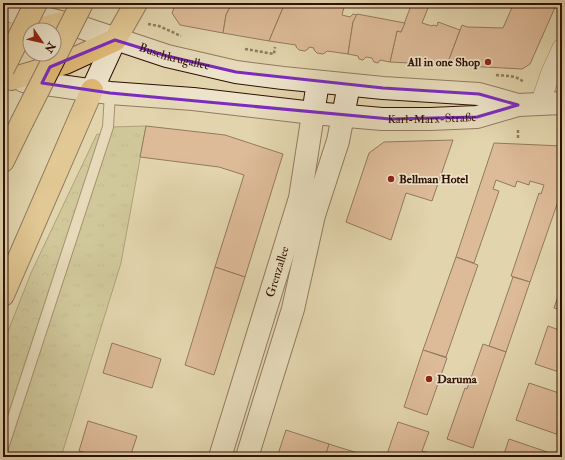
<svg xmlns="http://www.w3.org/2000/svg" width="565" height="460" viewBox="0 0 565 460" font-family="'IM FELL Double Pica',serif">
	<defs>
		<pattern id="grass-tufts" width="24" height="20" patternUnits="userSpaceOnUse"><rect width="24" height="20" fill="#babb85"/><path d="M3 7l-1-3M5 7V3M7 7l1-3M15 17l-1-3M17 17v-4M19 17l1-3" fill="none" stroke="#a0a071"/></pattern>
		<pattern id="forest-crowns" width="20" height="18" patternUnits="userSpaceOnUse"><rect width="20" height="18" fill="#babb85"/><path d="M2 6a3 3 0 1 1 6 0M12 15a3 3 0 1 1 6 0" fill="none" stroke="#a0a071"/></pattern>
	</defs>
	<rect width="100%" height="100%" fill="#e2d4ad"/>
	<filter id="stains"><feTurbulence type="fractalNoise" baseFrequency=".005" numOctaves="4"/><feColorMatrix values="0 0 0 0 .2 0 0 0 0 .09 0 0 0 0 .02 0 0 0 .5 -.17"/></filter>
	<radialGradient id="worn" r=".72"><stop offset=".6" stop-color="#630" stop-opacity="0"/><stop offset="1" stop-color="#630" stop-opacity=".3"/></radialGradient>
	<path fill="url(#grass-tufts)" stroke="#746542" d="M146 126 121 263 61 457H5L110 127Z"/>
	<path fill="url(#forest-crowns)" stroke="#746542" d="M97 134 103 135 3 439V344L31 273Z"/>
	<g fill="#d89b7f" stroke="#2f0f00">
		<path d="M176 3H232L226 15 223 33 180 25 172 13Z"/>
		<path d="M232 3H285L269 41 223 33 226 15Z"/>
		<path d="M285 3H345L342 15 350 17 353 14 357 15 353 22 348 54 327 51 326 52 323 54 317 53 314 50V48L309 47 308 49 305 51 299 50 296 47V45L269 41Z"/>
		<path d="M412 3H430L422 23 432 26 433 25 437 26 438 22 460 30 447 65 390 62 397 31 401 32Z"/>
		<path d="M514 3H557L530 64 522 69 447 65 462 25 467 27 503 28Z"/>
		<path d="M357 14 405 23 401 32 397 31 390 62 380 60 378 63 374 62 372 58 366 57 363 60 359 59 358 56 348 54 353 22Z"/>
		<path d="M146 126 225 135 283 154 245 277 215 267 244 175 219 167 140 157Z"/>
		<path d="M453 140 432 201 406 193 391 240 346 222 369 153 384 142Z"/>
		<path d="M494 143 562 146V190L530 282 511 276 539 193 541 194 544 185 530 181 529 185 517 181 515 187 496 180 493 189 499 191 474 263 456 257Z"/>
		<path d="M456 257 478 265 446 357 423 350Z"/>
		<path d="M215 267 245 277 214 375 185 365Z"/>
		<path d="M513 277 530 282 506 352 489 346Z"/>
		<path d="M562 285V310L554 308Z"/>
		<path d="M548 326 562 331V373L535 364Z"/>
		<path d="M112 343 161 359 152 388 103 373Z"/>
		<path d="M483 344 506 352 473 448 447 439 465 388 467 389Z"/>
		<path d="M423 350 447 358 427 415 404 407Z"/>
		<path d="M529 383 562 394V436L516 420Z"/>
		<path d="M88 421 137 436 130 457H100L79 451Z"/>
		<path d="M398 422 429 432 422 451 436 455 435 457H386Z"/>
		<path d="M286 430 329 444 325 457H277Z"/>
		<path d="M509 439 562 457H503Z"/>
		<path d="M329 444 335 446 371 457H325Z"/>
	</g>
	<g fill="none" stroke-linecap="round" stroke-linejoin="round">
		<defs>
			<path id="service" d="M3 448 108 127 110 93"/>
			<path id="minor" d="M540 104 551 72 562 48"/>
			<g id="secondary">
				<path id="s1" d="M3 10 40 17 80 27 167 56 236 72 283 78 383 88 479 94 518 105"/>
				<path id="s2" d="M24 81 110 93 193 99 313 113 382 119H430L477 117 518 105 562 103"/>
				<path d="M92 90 115 40"/>
				<path id="s3" d="M220 457 300 198 318 82"/>
				<path d="M247 457 293 309 314 215 338 141 349 85"/>
			</g>
			<g id="motorway">
				<path d="M33 30 63 23"/>
				<path d="M3 35 30 31"/>
				<path d="M11 79 65 63 115 40 136 3"/>
				<path d="M3 161 22 122"/>
				<path d="M3 295 92 90"/>
			</g>
		</defs>
		<use href="#service" stroke="#5c402b" stroke-width="12"/>
		<use href="#minor" stroke="#5c402b" stroke-width="20"/>
		<use href="#secondary" stroke="#2f0f00" stroke-width="24"/>
		<use href="#motorway" stroke="#2f0f00" stroke-width="24"/>
		<g stroke="#2f0f00" stroke-width="2.5" stroke-dasharray="3 2" stroke-linecap="butt">
			<path d="M148 24 159 26 181 36"/>
			<path d="M245 49 274 54 275 47"/>
			<path d="M496 75C506 76 518 75 524 83"/>
			<path d="M518 130V139"/>
		</g>
		<use href="#service" stroke="#ece3ca" stroke-width="10"/>
		<use href="#minor" stroke="#ece3ca" stroke-width="19"/>
		<use href="#secondary" stroke="#ece3ca" stroke-width="22"/>
		<use href="#motorway" stroke="#e1ba76" stroke-width="22"/>
		<defs>
			<g id="motorway-bridge">
				<path d="M3 69 36 3"/>
				<path d="M22 122 82 3"/>
			</g>
		</defs>
		<use href="#motorway-bridge" stroke="#2f0f00" stroke-width="24" stroke-linecap="butt"/>
		<use href="#motorway-bridge" stroke="#e1ba76" stroke-width="22"/>
	</g>
	<path d="M0 0H565V460H0ZM115 40 167 56 236 72 383 88 479 94 518 105 477 117 390 119 110 93 42 83 50 67Z" fill="#e2d4ad" fill-opacity=".55" fill-rule="evenodd"/>
	<path fill="none" stroke="#7b2cbf" stroke-width="3" stroke-linejoin="round" d="M115 40 167 56 236 72 383 88 479 94 518 105 477 117 390 119 110 93 42 83 50 67Z"/>
	<g fill="#8f2418" stroke="#ece3ca" stroke-width="1.5">
		<circle cx="488" cy="62" r="4"/>
		<circle cx="391" cy="179" r="4"/>
		<circle cx="429" cy="379" r="4"/>
	</g>
	<g text-anchor="middle" stroke-width="3.5" stroke-linejoin="round" paint-order="stroke">
		<g font-size="12" fill="#2f0f00" stroke="#ece3ca">
			<text dy="4" stroke="none"><textPath href="#s1" startOffset="178">Buschkrugallee</textPath></text>
			<text dy="4" stroke="none"><textPath href="#s2" startOffset="410">Karl-Marx-Straße</textPath></text>
			<text dy="4" stroke="none"><textPath href="#s3" startOffset="194">Grenzallee</textPath></text>
		</g>
		<g font-size="12" font-weight="bold" fill="#2f0f00" stroke="#ece3ca" text-anchor="start">
			<text x="480" y="66" text-anchor="end">All in one Shop</text>
			<text x="399" y="183">Bellman Hotel</text>
			<text x="437" y="383">Daruma</text>
		</g>
	</g>
	<rect width="565" height="460" fill="none" stroke="#e2d4ad" stroke-width="16"/>
	<rect x="4" y="4" width="557" height="452" fill="none" stroke="#2f0f00" stroke-width="2"/>
	<rect x="8" y="8" width="549" height="444" fill="none" stroke="#2f0f00"/>
	<g transform="translate(42 42) rotate(124)"><circle r="19" fill="#ece3ca" stroke="#a08e79"/>
	<path d="M0-3L7 15L0 10L-7 15Z" fill="#8f2418"/>
	<text y="-6" font-size="11" font-weight="bold" text-anchor="middle" fill="#2f0f00">N</text>
	</g>
	<rect width="100%" height="100%" filter="url(#stains)"/>
	<rect width="100%" height="100%" fill="url(#worn)"/>
</svg>
